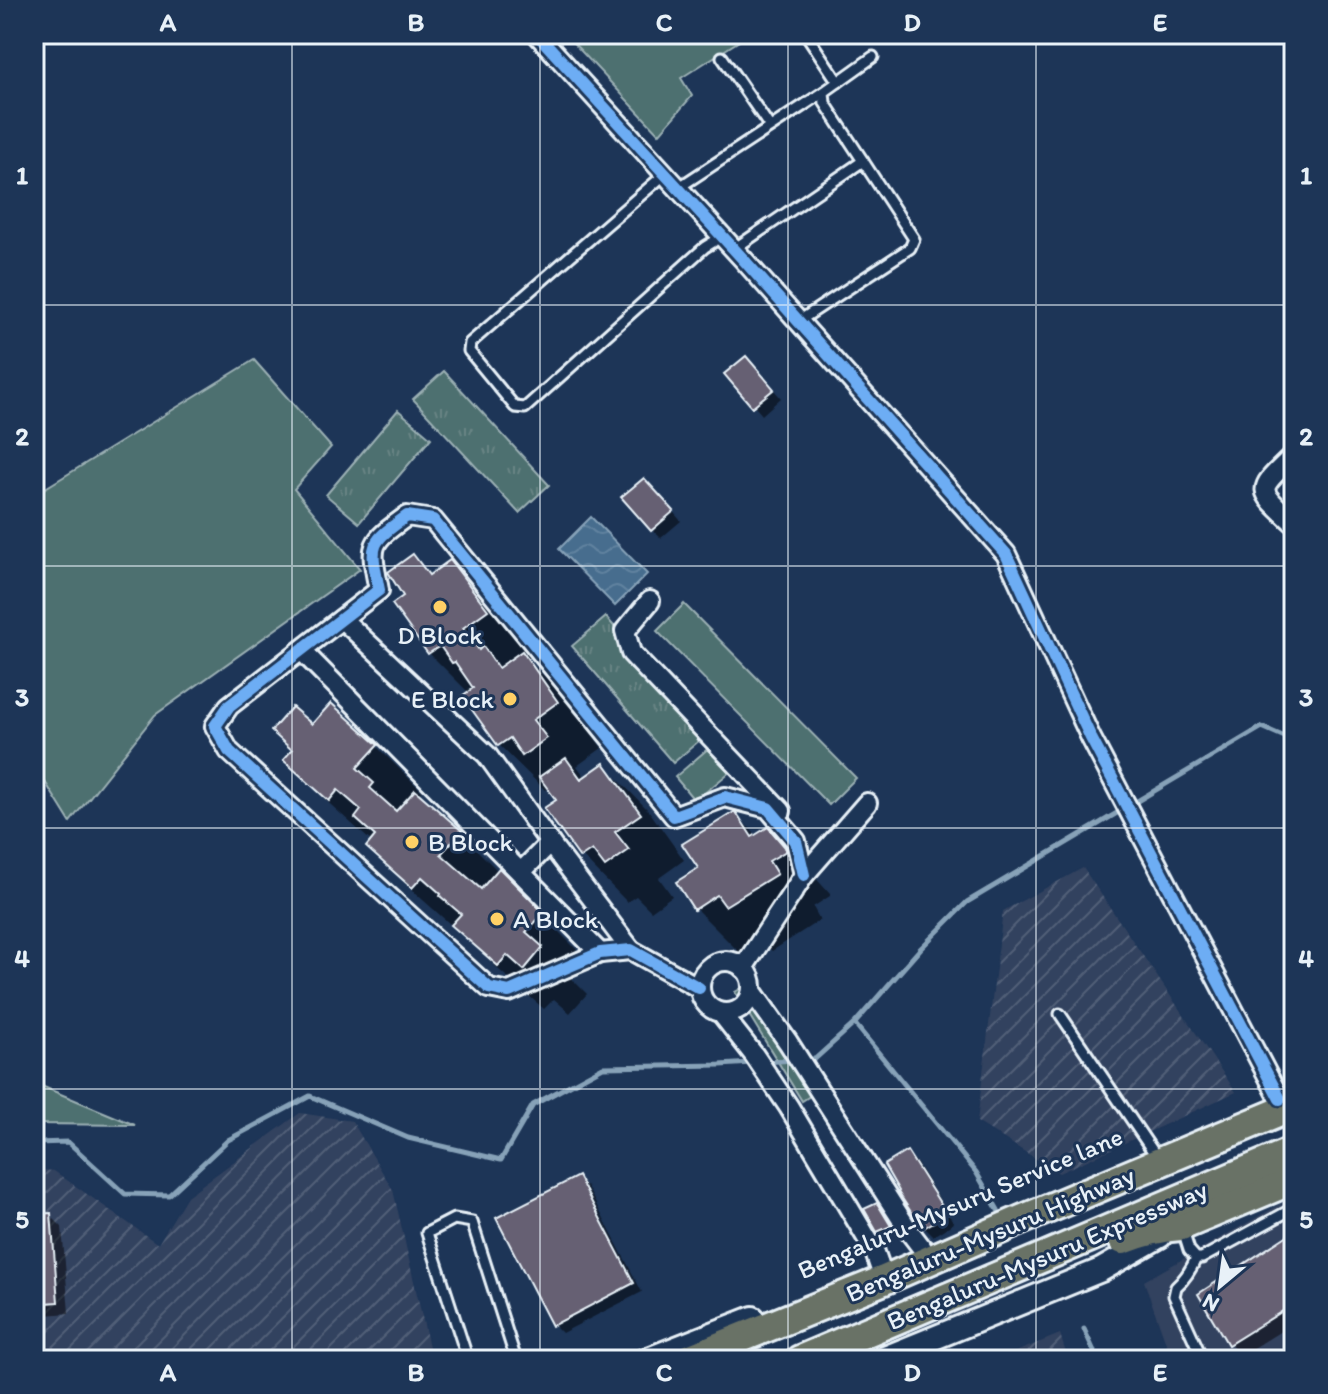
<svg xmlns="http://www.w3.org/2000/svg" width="1328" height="1394" viewBox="0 0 1328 1394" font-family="Itim,sans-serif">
	<defs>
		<pattern id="industrial-furrows" width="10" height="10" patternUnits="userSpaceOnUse" patternTransform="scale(2)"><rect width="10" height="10" fill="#33425f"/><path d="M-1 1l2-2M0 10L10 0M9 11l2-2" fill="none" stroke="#515e77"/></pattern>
		<pattern id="park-tufts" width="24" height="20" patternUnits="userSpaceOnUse" patternTransform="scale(2)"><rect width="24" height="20" fill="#4e6f6f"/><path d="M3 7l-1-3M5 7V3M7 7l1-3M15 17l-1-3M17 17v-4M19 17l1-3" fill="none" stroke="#688484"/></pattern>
		<pattern id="water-waves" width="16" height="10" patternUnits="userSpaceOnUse" patternTransform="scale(2)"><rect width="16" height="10" fill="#466d8e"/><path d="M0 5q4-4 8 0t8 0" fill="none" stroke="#61829f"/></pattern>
	</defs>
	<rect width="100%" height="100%" fill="#1d3557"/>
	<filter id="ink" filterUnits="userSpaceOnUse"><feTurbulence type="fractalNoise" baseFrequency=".0125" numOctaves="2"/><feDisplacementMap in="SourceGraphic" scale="16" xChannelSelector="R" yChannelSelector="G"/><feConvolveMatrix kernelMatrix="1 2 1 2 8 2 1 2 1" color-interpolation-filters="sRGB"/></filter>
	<g filter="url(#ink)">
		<path fill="#33425f" d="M1291 1198 1294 1199V1360H1172L1144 1281Z"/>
		<g fill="url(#industrial-furrows)">
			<path d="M1083 868 1236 1092 1059 1173 977 1122 1003 911Z"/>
			<path d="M300 1113 352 1121 393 1190 432 1360H34V1169L54 1171 158 1244 187 1196Z"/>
			<path d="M1060 1334 1068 1360H996Z"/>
		</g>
		<g fill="#4e6f6f" stroke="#9bb0b4" stroke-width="2">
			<path d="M565 34H750L681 78 692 96 659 134Z"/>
			<path d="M254 360 331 447 294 489 360 569 155 715 70 822 34 764V495Z"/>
			<path d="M684 604 856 778 829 805 657 631Z"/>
			<path d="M710 747 731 771 695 801 675 777Z"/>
			<path d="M745 986 813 1094 802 1101 735 992Z"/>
			<path d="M34 1083 135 1125 34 1124Z"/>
		</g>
		<g fill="url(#park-tufts)" stroke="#9bb0b4" stroke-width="2">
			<path d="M444 371 549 485 519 513 413 399Z"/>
			<path d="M398 410 431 438 359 523 326 495Z"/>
			<path d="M606 617 707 734 673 763 572 646Z"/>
		</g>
		<path fill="url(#water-waves)" stroke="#87a2b8" stroke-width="2" d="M591 517 647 574 615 606 559 549Z"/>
		<g fill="#0007">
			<path d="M754 367 781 398 762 415 727 374Z"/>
			<path d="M653 489 681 521 661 538 652 530Z"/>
			<path d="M413 557 432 576 450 563 495 608 532 656 527 659 567 699 602 748 577 766 586 778 604 765 649 811 684 860 659 878 672 896 651 911 636 896 627 902 582 856 558 800 549 787 545 790 499 745 469 693 429 653 406 596Z"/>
			<path d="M312 727 375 745 422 791 418 795 460 833 587 960 571 978 587 994 570 1013 554 999 544 1009 499 970 460 930 459 932 414 892 369 847 373 843 331 805 285 760Z"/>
			<path d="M735 814 757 836 768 829 813 875 830 894V896L813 907 820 920 772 951 762 941 741 954 695 908 701 869Z"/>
			<path d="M907 1153 916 1162 954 1223 933 1236 924 1227Z"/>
			<path d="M578 1178 587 1187 642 1292 562 1333 553 1324Z"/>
			<path d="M876 1205 882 1211 895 1231 884 1236 879 1231Z"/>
			<path d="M50 1215 62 1227 69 1313 34 1316V1216Z"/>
			<path d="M1294 1233V1323L1241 1356 1230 1344Z"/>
		</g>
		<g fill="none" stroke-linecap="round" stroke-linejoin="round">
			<g stroke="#87a2b8" stroke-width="5">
				<path d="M855 1024 976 1172 998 1210"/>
				<path d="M806 1059H815L855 1023 921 948 967 902 1262 727 1294 741"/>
				<path d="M766 1062 792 1060"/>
				<path d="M34 1143 68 1142 125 1194 169 1195 228 1140 310 1096 408 1138 501 1160 533 1105 603 1067 720 1065 752 1063"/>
				<path d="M1084 1329 1098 1360"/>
			</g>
		</g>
		<g fill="#666173" stroke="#e8f1f8" stroke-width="2">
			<path d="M746 356 774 389 752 407 724 374Z"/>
			<path d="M644 478 674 511 651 531 621 497Z"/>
			<path d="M413 554 429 575 450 560 488 610 463 628 479 650 483 646 498 668 522 651 558 702 533 720 547 738 522 756 510 738 498 746 462 696 473 688 455 662 452 663 440 646 428 654 392 604 403 596 388 572Z"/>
			<path d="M331 703 378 745 357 768 374 783 370 788 396 811 415 790 462 831 441 854 481 889 499 868 544 913 526 932 543 947 524 970 507 955 498 966 451 925 461 914 440 896 441 894 422 877 412 888 366 847 375 836 355 818 361 810 338 790 329 801 283 760 292 750 271 731 292 707 312 724Z"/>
			<path d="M566 758 581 779 604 763 641 814 615 832 629 850 605 867 592 850 580 858 544 808 556 800 539 777Z"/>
			<path d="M734 812H736L752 837 768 827 785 847 786 851 769 861 777 874 725 906 717 895 694 910 676 882 698 868 682 844Z"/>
			<path d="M907 1151 947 1214 922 1229 898 1192 899 1191 884 1165Z"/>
			<path d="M578 1176 634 1283 552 1326 496 1218Z"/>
			<path d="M877 1203 891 1226 877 1232 864 1209Z"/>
			<path d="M51 1213 58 1302 34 1304V1214Z"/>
			<path d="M1294 1231V1304L1228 1345 1198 1294Z"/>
		</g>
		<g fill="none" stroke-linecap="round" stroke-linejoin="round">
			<defs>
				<g id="service">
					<path d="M806 34 838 82"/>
					<path d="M722 57 770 127"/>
					<path d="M665 174 470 343 469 351 515 407 525 408 705 247 723 236"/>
					<path d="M678 188 824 92"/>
					<path d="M734 249 863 161"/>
					<path d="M799 321 910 248 914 239 825 103 824 92 873 57"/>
					<path d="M1060 1014 1154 1153"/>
					<path d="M1182 1228 1189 1250 1196 1258H1202L1294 1208"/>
					<path d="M1196 1258C1191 1270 1186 1278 1176 1287L1174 1296 1203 1360"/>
					<path d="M468 1360 427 1233 454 1219 472 1222 516 1360"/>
				</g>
				<g id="minor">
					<path d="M537 34 743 259 1006 554 1091 738 1280 1099"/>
					<path d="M1294 455C1257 491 1255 487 1294 523"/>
					<path d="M650 601 625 631 631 653 781 811"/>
					<path d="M342 619 487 755 550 843 631 950"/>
					<path d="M302 651 600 953"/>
					<path d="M521 872 550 843"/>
					<circle cx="726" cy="987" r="26"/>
					<path d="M743 968 804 875 867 803"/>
					<path d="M699 988 631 950 600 953 509 992 489 988 229 751 215 726 229 706 379 590C370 544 368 544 407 516L433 520 674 816 725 797 768 808 796 841 804 875"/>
					<path d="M752 991 788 1042 909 1231 922 1248"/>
					<path d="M721 1013 754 1055 789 1107 874 1250 880 1267"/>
				</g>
				<g id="tertiary">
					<path d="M646 1360 753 1318"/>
					<path d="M880 1360 1101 1270 1160 1236"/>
				</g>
				<g id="trunk">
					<path d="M1123 1240C1141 1233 1161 1227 1181 1226L1294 1179"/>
					<path d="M686 1360 884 1280 1021 1220 1294 1106"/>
					<path d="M800 1360 1294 1151"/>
				</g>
			</defs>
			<use href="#service" stroke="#e8f1f8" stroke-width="15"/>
			<use href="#minor" stroke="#e8f1f8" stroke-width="24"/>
			<use href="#tertiary" stroke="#e8f1f8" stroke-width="28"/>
			<use href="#trunk" stroke="#e8f1f8" stroke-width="34"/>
			<use href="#service" stroke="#1d3557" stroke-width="9"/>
			<use href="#minor" stroke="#1d3557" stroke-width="18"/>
			<use href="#tertiary" stroke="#1d3557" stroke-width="22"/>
			<use href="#trunk" stroke="#697266" stroke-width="28"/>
			<defs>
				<g id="cycleway">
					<path d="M537 34 743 259 1006 554 1091 738 1280 1099"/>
					<path d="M699 988 631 950 600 953 509 992 489 988 229 751 215 726 229 706 379 590C370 544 368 544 407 516L433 520 674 816 725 797 768 808 796 841 804 875"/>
				</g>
			</defs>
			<use href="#cycleway" stroke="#1d3557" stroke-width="17"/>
			<use href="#cycleway" stroke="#6dadf4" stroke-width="12"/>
		</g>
	</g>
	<path fill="none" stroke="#e8f1f8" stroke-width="2" stroke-opacity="0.55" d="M292 34V1360M540 34V1360M788 34V1360M1036 34V1360M34 305H1294M34 566H1294M34 828H1294M34 1089H1294"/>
	<g fill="#ffd166" stroke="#1d3557" stroke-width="3">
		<circle cx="440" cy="607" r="8"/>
		<circle cx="510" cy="699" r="8"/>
		<circle cx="412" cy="842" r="8"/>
		<circle cx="497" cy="919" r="8"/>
	</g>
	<g text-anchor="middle" stroke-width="6" stroke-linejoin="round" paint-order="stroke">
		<g font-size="26" fill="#e8f1f8" stroke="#1d3557" text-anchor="start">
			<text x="440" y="644" text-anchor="middle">D Block</text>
			<text x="494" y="708" text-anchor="end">E Block</text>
			<text x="428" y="851">B Block</text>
			<text x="513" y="928">A Block</text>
		</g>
		<g font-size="26" fill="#e8f1f8" stroke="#1d3557">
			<text transform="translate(960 1203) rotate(-23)" y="9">Bengaluru-Mysuru Service lane</text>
			<text transform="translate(990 1234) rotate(-23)" y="9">Bengaluru-Mysuru Highway</text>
			<text transform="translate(1047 1255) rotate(-23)" y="9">Bengaluru-Mysuru Expressway</text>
		</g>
	</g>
	<rect width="1328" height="1394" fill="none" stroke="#1d3557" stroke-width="88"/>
	<g transform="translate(1220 1286) rotate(209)" stroke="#1d3557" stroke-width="6" paint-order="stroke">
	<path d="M0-6L14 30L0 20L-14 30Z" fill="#e8f1f8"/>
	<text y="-12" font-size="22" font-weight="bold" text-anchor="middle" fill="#e8f1f8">N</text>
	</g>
	<rect x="44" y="44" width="1240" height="1306" fill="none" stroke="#e8f1f8" stroke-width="3"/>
	<g font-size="26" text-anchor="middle" font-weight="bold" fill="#e8f1f8">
		<text x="168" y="31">A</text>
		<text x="416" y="31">B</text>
		<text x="664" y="31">C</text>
		<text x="912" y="31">D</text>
		<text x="1160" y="31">E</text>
		<text x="22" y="184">1</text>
		<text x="1306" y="184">1</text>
		<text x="22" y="445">2</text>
		<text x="1306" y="445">2</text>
		<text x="22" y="706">3</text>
		<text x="1306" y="706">3</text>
		<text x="22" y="967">4</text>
		<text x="1306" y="967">4</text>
		<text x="22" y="1228">5</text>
		<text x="1306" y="1228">5</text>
		<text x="168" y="1381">A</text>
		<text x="416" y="1381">B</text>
		<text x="664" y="1381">C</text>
		<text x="912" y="1381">D</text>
		<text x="1160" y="1381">E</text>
	</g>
</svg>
